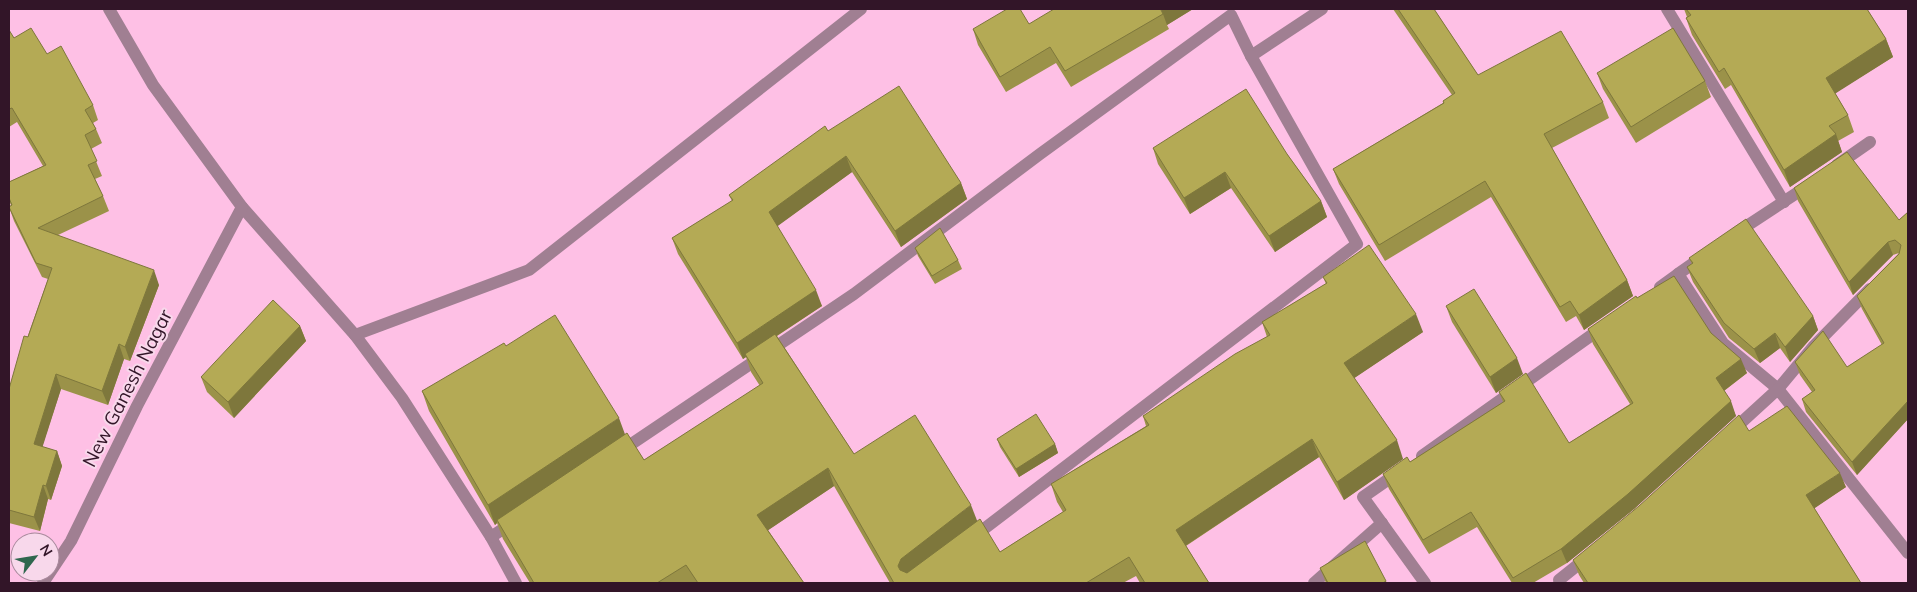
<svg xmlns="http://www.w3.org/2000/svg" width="1917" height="592" viewBox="0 0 1917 592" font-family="Mulish,sans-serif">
	<rect width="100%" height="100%" fill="#fec0e5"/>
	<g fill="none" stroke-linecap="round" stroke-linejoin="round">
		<g stroke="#a07f92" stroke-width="12">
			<path d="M109 9 153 85 242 207 355 335 402 398 491 537 516 583"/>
			<path d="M1667 9 1784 202"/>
			<path d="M1837 165 1870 142"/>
			<path d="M1736 233 1809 185"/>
			<path d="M1678 274 1705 255"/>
			<path d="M1660 287 1678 274 1723 343 1778 389 1813 347 1870 289"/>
			<path d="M355 335 529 270 861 9"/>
			<path d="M1732 431 1778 389 1908 553"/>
			<path d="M621 451 854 294 1040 154 1231 15 1251 56 1322 9"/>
			<path d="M1422 456 1603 327"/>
			<path d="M1399 472 1363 497 1425 583"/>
			<path d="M491 537 515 521"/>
			<path d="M972 538 1357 244 1251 56"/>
			<path d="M1559 580 1589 556"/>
			<path d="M43 583 71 541 137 406 242 207"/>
			<path d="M1314 583 1382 523"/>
		</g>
	</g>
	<g fill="#9b9249">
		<path d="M1193 9 1167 25 1169 29 1071 87 1056 63 1006 92 978 45 973 29Z"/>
		<path d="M1393 9H1434L1478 75 1603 102 1609 118 1552 148 1627 280 1633 296 1584 330 1576 316 1566 322 1491 197 1385 261 1339 184 1333 169 1443 103V101L1452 95Z"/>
		<path d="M1684 9H1867L1886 39 1893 57 1835 93 1848 115 1854 132 1838 141 1842 152 1790 187 1731 85 1725 89 1692 35 1686 18 1687 17Z"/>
		<path d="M9 30 14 38 47 54 93 105 98 120 93 123 96 129 102 143 91 149 102 176 95 179 103 196 109 211 58 235 159 285 130 361 124 359 108 405 61 389 42 447 57 451 62 466 51 500 48 499 40 531 9 523V389L48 279 42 277 14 221 9 207 11 205 9 201V182L43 166 17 122 9 127Z"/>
		<path d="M1597 73 1705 81 1711 97 1636 143 1603 89Z"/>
		<path d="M828 131 961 183 967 199 901 247 852 172 777 226 822 306 777 336 854 454 977 521 1000 552 1063 512 1057 502 1051 484 1146 426 1143 416 1267 337 1262 322 1326 284 1323 277 1423 332 1354 378 1403 459 1344 500 1319 457 1186 546 1209 583H1140L1136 576 1123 583H890L834 486 768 530 804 583H530L503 539 497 523 495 525 429 411 422 391 506 346 625 435 644 460 760 386 751 372 746 357 743 359 678 254 672 238 732 201 729 195Z"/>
		<path d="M1153 148 1287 154 1321 201 1327 217 1275 252 1231 188 1190 214 1158 164Z"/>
		<path d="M1794 188 1899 220 1908 212V419L1857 475 1806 412 1802 399 1812 392 1800 375 1795 362 1847 367 1882 345 1862 309 1857 296 1899 253 1893 255 1853 295 1798 201Z"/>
		<path d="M915 248 958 260 962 269 935 284 918 256Z"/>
		<path d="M1689 258 1813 316 1818 330 1790 362 1780 348 1760 363 1729 338 1693 282 1687 267 1692 264Z"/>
		<path d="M1637 298 1711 333 1747 373 1724 391 1736 416 1634 509 1567 563 1533 583H1512L1477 527 1429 554 1389 489 1383 474 1410 462 1503 402 1499 392 1569 443 1630 404 1593 344 1588 329Z"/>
		<path d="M1446 306 1523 374 1496 393 1452 322Z"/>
		<path d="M300 326 306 341 234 418 207 392 201 377Z"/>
		<path d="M1749 431 1846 487 1814 508 1861 583H1584L1579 575 1573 560Z"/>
		<path d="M997 439 1055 444 1058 453 1019 477 1000 447Z"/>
		<path d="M1320 568 1386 581 1387 583H1326Z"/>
	</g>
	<g fill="#7e773c">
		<path d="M1162 9H1193L1167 25 1163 14 1161 10Z"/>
		<path d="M1886 39 1893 57 1833 95 1826 78Z"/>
		<path d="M1836 134 1842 152 1790 187 1784 170Z"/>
		<path d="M846 156 852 172 775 228 769 212Z"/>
		<path d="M1225 172 1231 188 1190 214 1184 198Z"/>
		<path d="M961 183 967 199 901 247 895 231Z"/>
		<path d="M1321 201 1327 217 1275 252 1269 236Z"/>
		<path d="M1888 242 1893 255 1853 295 1849 282Z"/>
		<path d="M154 270 159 285 130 361 125 347Z"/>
		<path d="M1627 280 1633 296 1584 330 1579 315Z"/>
		<path d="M816 290 822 306 746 356 745 354 746 357 743 359 737 343Z"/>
		<path d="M1416 314 1423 332 1350 381 1344 363Z"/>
		<path d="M1813 316 1818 330 1790 362 1785 347Z"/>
		<path d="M300 326 306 341 234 418 228 402Z"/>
		<path d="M1775 333 1780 348 1760 363 1754 349Z"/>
		<path d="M119 344 124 359 108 405 102 391Z"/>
		<path d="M1517 358 1523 374 1496 393 1490 377Z"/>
		<path d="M1741 359 1747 373 1721 393 1716 378Z"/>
		<path d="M56 374 61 389 39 458 34 444Z"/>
		<path d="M1731 401 1736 416 1634 509 1567 563 1561 549Z"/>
		<path d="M1908 401V419L1857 475 1852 462Z"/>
		<path d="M619 418 626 437 497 520V523L495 525 488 505Z"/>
		<path d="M1312 439 1319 457 1182 548 1176 530Z"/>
		<path d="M1397 440 1403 459 1344 500 1337 482Z"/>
		<path d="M1055 444 1058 453 1019 477 1016 469Z"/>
		<path d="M57 451 62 466 51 500 46 486Z"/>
		<path d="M828 468 834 486 764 533 757 515Z"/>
		<path d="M1840 473 1846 487 1812 510 1806 495Z"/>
		<path d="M43 485 48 499 40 531 34 517Z"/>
		<path d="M971 505 978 523 906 583 898 566 901 559Z"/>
	</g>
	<g fill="#b4aa55" stroke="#7e773c">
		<path d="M1007 9H1020L1029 24 1054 9H1162L1161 10 1163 14 1065 71 1050 47 1000 77 973 29Z"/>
		<path d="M1398 9H1434L1478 75 1561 31 1603 102 1544 134 1627 280 1579 315 1570 301 1560 307 1485 181 1379 245 1333 169 1444 103 1443 101 1455 93Z"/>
		<path d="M1686 9H1867L1886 39 1826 78 1848 115 1829 126 1836 134 1784 170 1724 68 1719 72 1686 18 1691 15Z"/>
		<path d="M31 28 47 54 61 46 93 105 85 110 96 129 85 135 97 161 88 165 103 196 38 228 154 270 125 347 119 344 102 391 56 374 34 444 57 451 46 486 43 485 34 517 9 510V389L24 336 28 337 52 268 36 263 9 207 12 205 9 198V182L46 165 12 108 9 109V30L14 38Z"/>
		<path d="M1673 28 1705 81 1631 127 1597 73Z"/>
		<path d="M899 86 961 183 895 231 846 156 769 212 816 290 737 343 672 238 733 200 729 195 825 126 828 131Z"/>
		<path d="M1246 89 1287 154 1321 201 1269 236 1225 172 1184 198 1153 148Z"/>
		<path d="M1847 152 1899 220 1908 212V401L1852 462 1802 399 1815 390 1795 362 1823 331 1847 367 1884 343 1857 296 1899 254 1901 245 1895 240 1888 242 1849 282 1794 188Z"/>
		<path d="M1746 219 1813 316 1785 347 1775 333 1754 349 1724 323 1687 267 1693 263 1689 258Z"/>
		<path d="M940 228 958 260 932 276 915 248Z"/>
		<path d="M1369 245 1416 314 1344 363 1397 440 1337 482 1312 439 1176 530 1209 583H1145L1129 557 1086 583H894L828 468 757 515 804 583H698L686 565 657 583H534L497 520 627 433 644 460 763 383 745 354 775 334 854 454 915 415 971 505 901 559 898 566 900 570 907 573 980 519 1000 552 1066 510 1051 484 1149 425 1143 416 1235 354 1270 335 1262 322 1327 283 1323 277Z"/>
		<path d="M1674 276 1711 333 1741 359 1716 378 1731 401 1628 494 1561 549 1513 578 1471 512 1423 540 1383 474 1407 457 1410 462 1505 401 1499 392 1526 373 1569 443 1633 403 1588 329 1636 296 1637 298Z"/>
		<path d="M1474 289 1517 358 1490 377 1446 306Z"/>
		<path d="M273 300 300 326 228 402 201 377Z"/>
		<path d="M555 315 619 418 488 505 422 391 504 343 506 346Z"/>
		<path d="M1787 406 1840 473 1806 495 1861 583H1588L1573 560 1639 506 1739 415 1749 431Z"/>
		<path d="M1036 414 1055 444 1016 469 997 439Z"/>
		<path d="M1365 541 1386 581 1383 583H1328L1320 568Z"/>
	</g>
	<g text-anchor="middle" stroke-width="4" stroke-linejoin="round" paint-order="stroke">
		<g font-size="19" fill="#321528" stroke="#f8d8eb">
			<text transform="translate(127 388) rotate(-63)" y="7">New Ganesh Nagar</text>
		</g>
	</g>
	<rect width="1917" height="592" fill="none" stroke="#321528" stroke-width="20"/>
	<g transform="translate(35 557) rotate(59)"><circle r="24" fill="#f8d8eb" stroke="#a98a9d"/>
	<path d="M0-4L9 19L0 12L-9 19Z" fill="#2f674e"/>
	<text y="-8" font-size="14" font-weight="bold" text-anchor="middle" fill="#321528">N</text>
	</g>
</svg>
